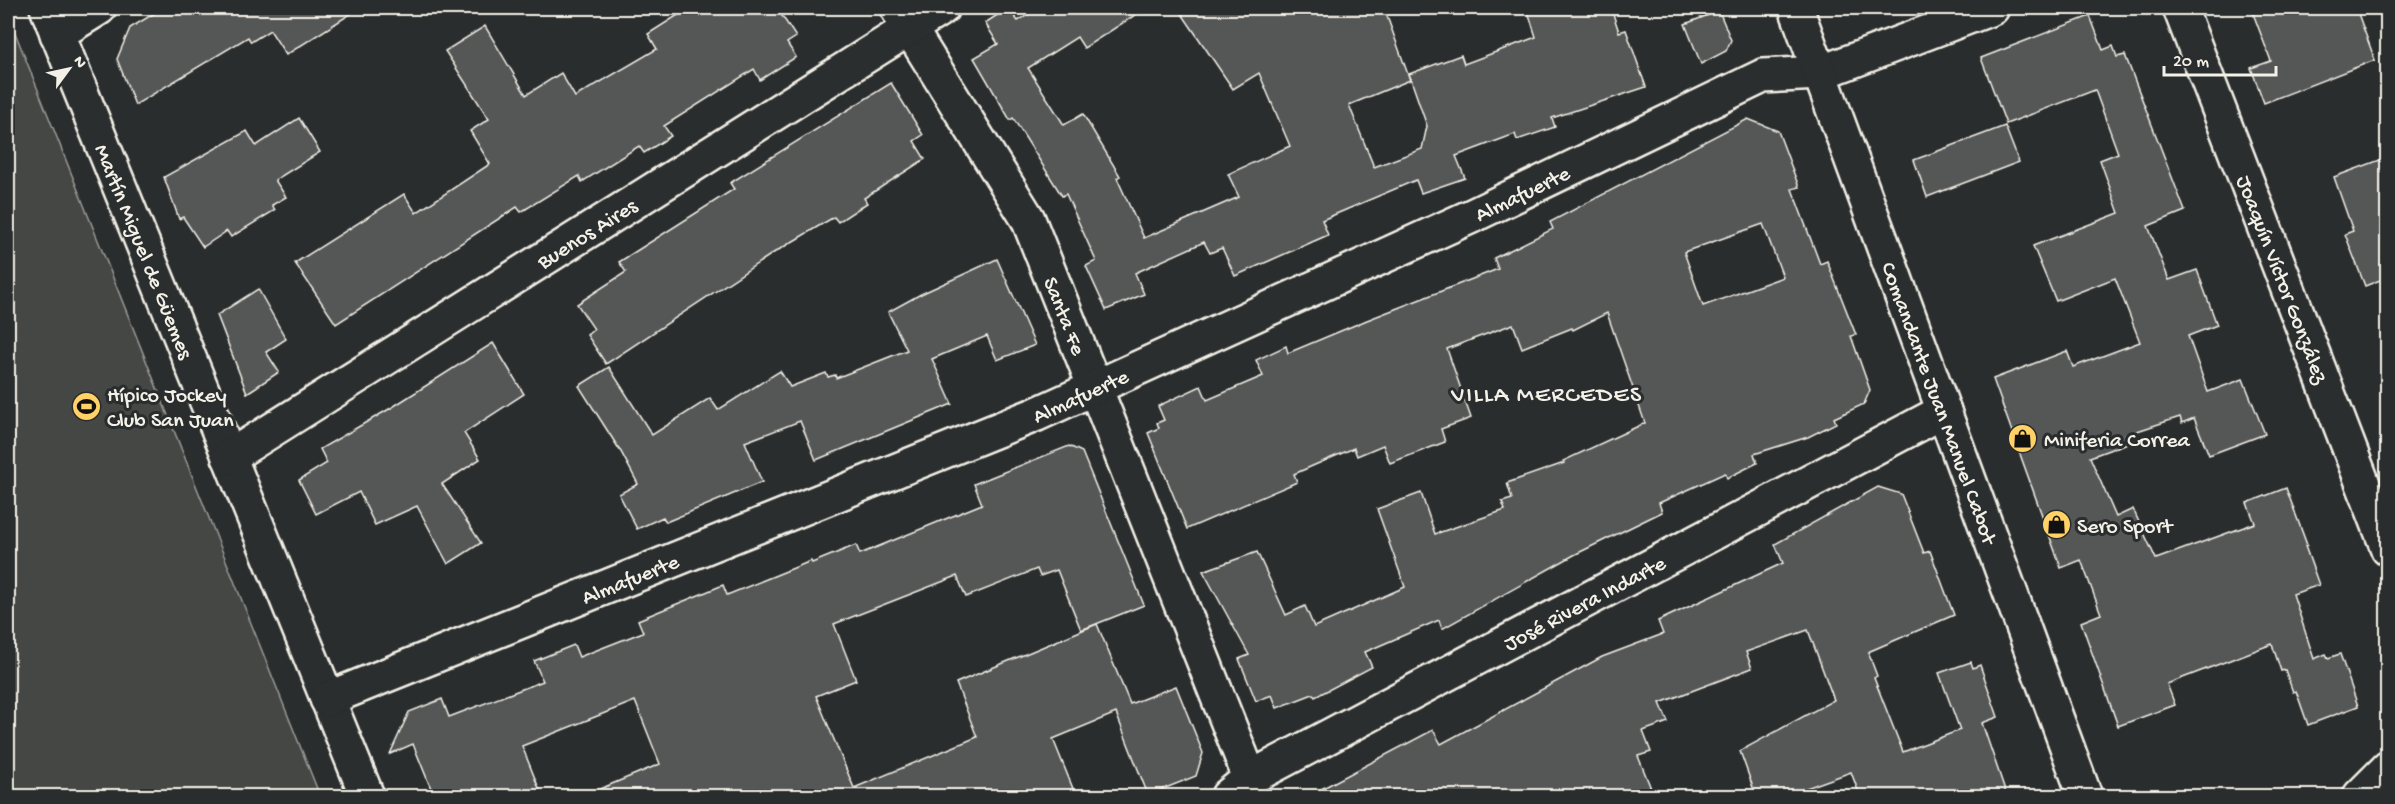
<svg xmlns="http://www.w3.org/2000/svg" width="2395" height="804" viewBox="0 0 2395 804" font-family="'Gochi Hand',sans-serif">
	<rect width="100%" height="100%" fill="#2a2d2e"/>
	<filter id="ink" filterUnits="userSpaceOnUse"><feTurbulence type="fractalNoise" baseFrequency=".0167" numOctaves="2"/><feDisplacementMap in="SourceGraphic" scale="12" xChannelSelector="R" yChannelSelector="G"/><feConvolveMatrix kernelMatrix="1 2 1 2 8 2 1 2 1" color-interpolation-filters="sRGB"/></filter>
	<g filter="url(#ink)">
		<path fill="#444645" stroke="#9c9c96" stroke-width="1.5" d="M8 15 320 796H8Z"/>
		<g fill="#555756" stroke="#f4f1e8" stroke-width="1.5" fill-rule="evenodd">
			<path d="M163 8H360L286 55 270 30 251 42 248 37 135 105 117 59 130 28Z"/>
			<path d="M689 8H777L796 37 787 43 796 57 760 80 754 69 664 126 671 136 644 153 639 146 582 182 579 176 521 212 517 207 336 324 295 263 404 194 416 213 490 164 470 131 489 119 445 51 485 26 526 95 561 73 575 97 657 49 648 34Z"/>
			<path d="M1008 8 1018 21 1039 8H1146L1084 48 1077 37 1028 68 1064 125 1083 114 1120 176 1117 178 1144 238 1239 197 1228 174 1290 146 1259 73 1233 89 1178 8H1384L1410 80 1349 105 1374 167 1422 149 1427 126 1409 74 1461 55 1464 64 1536 37 1527 8H1611L1619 32 1626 30 1646 87 1552 118 1555 127 1517 140 1515 134 1456 156 1465 178 1421 193 1416 180 1322 220 1328 235 1235 276 1222 248 1210 253 1204 242 1135 273 1144 294 1106 310 1086 266 1096 261 1066 194 1062 196 1013 118 1010 120 974 58 998 44 985 23Z"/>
			<path d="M2251 8H2356L2375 60 2264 103 2251 68 2271 61Z"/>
			<path d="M1719 11 1731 40 1726 51 1701 64 1685 24Z"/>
			<path d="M2090 16 2103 50 2113 46 2117 57 2125 55 2185 211 2148 226 2169 280 2197 270 2217 325 2188 336 2208 392 2243 379 2265 434 2209 455 2194 418 2182 423 2180 417 2125 435 2128 443 2090 457 2116 517 2133 509 2156 559 2255 523 2247 503 2286 488 2307 545 2305 546 2319 585 2293 594 2314 659 2326 654 2328 658 2340 654 2358 706 2308 725 2296 691 2293 692 2285 670 2281 671 2272 644 2167 684 2175 705 2118 726 2081 622 2101 614 2081 560 2061 568 1993 379 2067 351 2073 367 2140 342 2115 278 2056 301 2033 246 2119 213 2100 160 2118 153 2095 90 2006 124 1981 58Z"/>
			<path d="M891 83 923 135 914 141 925 159 864 198 867 203 838 222 834 217 775 252 606 364 587 335 594 329 577 304 626 272 619 262 734 189 730 183Z"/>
			<path d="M299 118 320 152 275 180 286 197 272 205 275 210 231 237 227 231 203 247 183 217 179 219 164 177 247 131 256 146Z"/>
			<path d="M1748 119 1778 131 1799 187 1792 189 1820 264 1827 261 1856 335 1851 336 1870 390 1864 404 1834 418 1836 423 1808 437 1754 454 1757 463 1727 478 1725 473 1659 503 1662 512 1574 555 1442 629 1439 620 1365 652 1372 667 1315 697 1313 694 1277 708 1272 695 1256 701 1239 659 1249 655 1203 571 1257 552 1286 615 1305 606 1314 627 1405 587 1377 509 1421 493 1435 534 1505 510 1502 502 1512 499 1507 483 1564 463 1563 461 1645 423 1607 313 1573 330 1572 328 1522 348 1513 324 1447 349 1471 418 1441 429 1445 442 1390 463 1383 445 1357 456 1354 448 1294 474 1297 482 1187 529 1148 433 1159 428 1157 423 1164 420 1158 406 1201 386 1207 400 1263 376 1256 360 1286 346 1288 353 1367 320 1498 269 1494 258 1553 229 1550 222ZM1763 224 1783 277 1703 306 1684 252Z"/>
			<path d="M2005 126 2019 162 1927 197 1914 160Z"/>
			<path d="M2388 157V277L2365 286 2345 234 2353 231 2334 177Z"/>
			<path d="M997 259 1035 345 997 360 987 336 932 359 952 404 816 460 800 421 745 442 762 482 666 522 663 517 637 529 619 494 638 484 621 452 579 386 609 367 652 435 710 398 718 410 780 371 790 387 826 373 828 377 835 375 836 378 907 350 888 312 921 294Z"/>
			<path d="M258 289 286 339 266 352 279 372 247 393 217 315Z"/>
			<path d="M493 343 524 394 464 433 480 459 442 484 481 543 448 564 417 506 375 525 359 492 316 514 299 480 327 463 320 449 391 408Z"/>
			<path d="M1069 446 1082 452 1144 605 1081 630 1057 570 1040 576 1037 569 966 597 957 576 834 624 856 680 816 696 854 788 977 737 956 683 1097 624 1130 704 1176 686 1203 753 1196 776 1148 795 1116 713 1053 739 1076 796H583L660 764 635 701 522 746 542 796H434L413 744 390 754 409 712 442 699 449 717 543 681 534 661 574 645 579 657 643 632 638 620 723 585 727 595 811 561 812 563 856 545 860 554 982 504 974 484Z"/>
			<path d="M1878 487 1901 494 1924 553 1930 551 1954 615 1868 652 1877 676 1874 678 1903 752 1960 730 1939 673 1971 662 1973 668 1980 665 1998 717 1982 723 2007 796H1860L1851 772 1784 796H1756L1740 751 1834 700 1808 630 1746 652 1752 668 1660 703 1668 722 1643 731 1651 752 1638 756 1654 796H1308L1433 730 1441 744 1602 657 1663 634 1658 621 1783 563 1775 544Z"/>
		</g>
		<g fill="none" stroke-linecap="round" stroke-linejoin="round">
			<defs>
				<g id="minor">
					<path id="s1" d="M47 8 367 796"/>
					<path id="s2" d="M897 8 1028 219 1250 778"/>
					<path id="s3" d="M2180 8 2388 549"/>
					<path d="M57 34 99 8"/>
					<path id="s4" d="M229 457 942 8"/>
					<path id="s5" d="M327 699 1037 414 1474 215 1763 76 1820 73 1992 8"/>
					<path id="s6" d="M1228 796 1250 778 1944 411"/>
					<path d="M2360 796 2388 768"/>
				</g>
				<g id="secondary">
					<path id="s7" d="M1796 8 2085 796"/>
				</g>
			</defs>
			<use href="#minor" stroke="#f4f1e8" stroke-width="38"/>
			<use href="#secondary" stroke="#f4f1e8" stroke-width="38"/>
			<use href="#minor" stroke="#2a2d2e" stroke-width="33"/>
			<use href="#secondary" stroke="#2a2d2e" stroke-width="33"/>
		</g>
	</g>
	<defs>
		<symbol id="stadium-disc" viewBox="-11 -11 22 22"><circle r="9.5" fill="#ffd166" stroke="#2a2d2e"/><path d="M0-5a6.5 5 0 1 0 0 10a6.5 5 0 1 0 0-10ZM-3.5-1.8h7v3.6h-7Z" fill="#111"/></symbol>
		<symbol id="shop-disc" viewBox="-11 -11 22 22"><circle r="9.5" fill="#ffd166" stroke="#2a2d2e"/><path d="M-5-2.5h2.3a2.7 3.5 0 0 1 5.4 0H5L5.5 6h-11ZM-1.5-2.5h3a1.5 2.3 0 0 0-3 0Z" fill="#111"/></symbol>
	</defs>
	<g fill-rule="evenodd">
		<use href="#stadium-disc" x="70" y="390" width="33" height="33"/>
		<use href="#shop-disc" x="2006" y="422" width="33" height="33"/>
		<use href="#shop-disc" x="2040" y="508" width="33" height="33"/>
	</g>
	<g text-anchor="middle" stroke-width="6" stroke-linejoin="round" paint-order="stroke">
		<g font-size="22" fill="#f4f1e8" stroke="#2a2d2e">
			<text dy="8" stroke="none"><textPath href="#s5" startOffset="1298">Almafuerte</textPath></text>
			<text dy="8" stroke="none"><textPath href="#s4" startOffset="422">Buenos Aires</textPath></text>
			<text dy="8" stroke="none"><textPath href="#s1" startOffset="262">Martín Miguel de Güemes</textPath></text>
			<text dy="8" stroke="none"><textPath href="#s3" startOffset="290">Joaquín Víctor González</textPath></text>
			<text dy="8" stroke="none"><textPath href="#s2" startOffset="352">Santa Fe</textPath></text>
			<text dy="8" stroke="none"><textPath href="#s5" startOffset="812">Almafuerte</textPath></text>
			<text dy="8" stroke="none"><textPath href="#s7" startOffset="420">Comandante Juan Manuel Cabot</textPath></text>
			<text dy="8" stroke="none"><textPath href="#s5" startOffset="326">Almafuerte</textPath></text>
			<text dy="8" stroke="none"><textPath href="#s6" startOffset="406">José Rivera Indarte</textPath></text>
		</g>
		<g font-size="22" fill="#f4f1e8" stroke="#2a2d2e" text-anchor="start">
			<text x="107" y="401">Hípico Jockey<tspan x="107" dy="25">Club San Juan</tspan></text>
			<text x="2044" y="446">Miniferia Correa</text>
			<text x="2077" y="532">Sero Sport</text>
		</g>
		<g font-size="24" letter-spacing="1.5" fill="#f4f1e8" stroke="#2a2d2e">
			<text x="1547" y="401">VILLA MERCEDES</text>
		</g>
	</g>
	<rect width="2395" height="804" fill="none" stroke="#2a2d2e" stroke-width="30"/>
	<rect x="15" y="15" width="2365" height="774" fill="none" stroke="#f4f1e8" stroke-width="2" filter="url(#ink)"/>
	<g transform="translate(69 69) rotate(57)" stroke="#2a2d2e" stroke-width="4.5" paint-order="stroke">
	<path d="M0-4.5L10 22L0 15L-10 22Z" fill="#f4f1e8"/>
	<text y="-9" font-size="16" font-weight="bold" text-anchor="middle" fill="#f4f1e8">N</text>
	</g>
	<path d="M2164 66v9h112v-9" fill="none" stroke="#f4f1e8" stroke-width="3"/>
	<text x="2173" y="66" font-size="18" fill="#f4f1e8" stroke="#2a2d2e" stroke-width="4.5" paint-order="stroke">20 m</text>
</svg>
